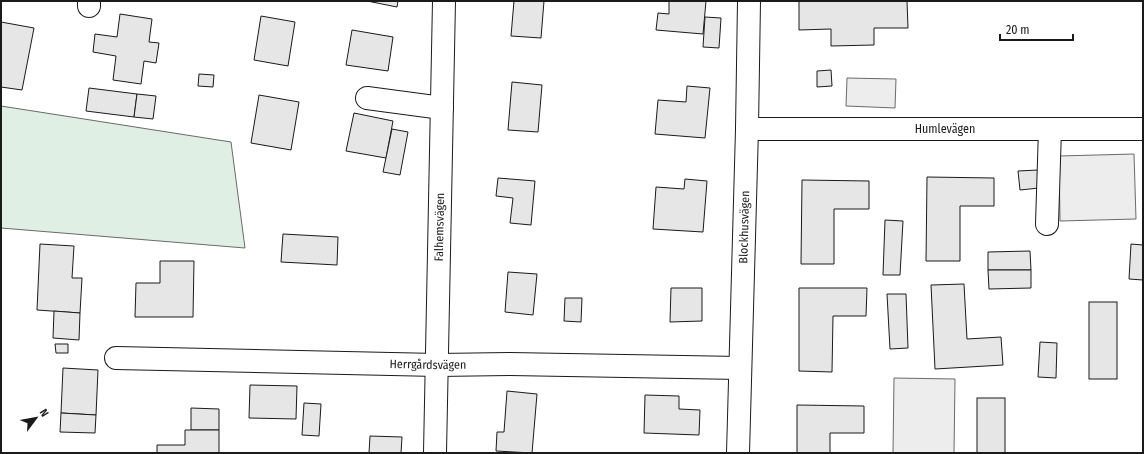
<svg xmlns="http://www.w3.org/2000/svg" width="1144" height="454" viewBox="0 0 1144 454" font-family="'Fira Sans Condensed',sans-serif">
	<rect width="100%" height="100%" fill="#fff"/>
	<path fill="#e0efe3" stroke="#6a6a6a" d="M1 106 231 142 245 248 1 228Z"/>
	<g fill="#ededed" stroke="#6a6a6a">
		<path d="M847 78 896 79 895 108 846 106Z"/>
		<path d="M1134 154 1136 219 1060 221 1059 156Z"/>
		<path d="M894 378 955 379 954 453H893Z"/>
	</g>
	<g fill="#e6e6e6" stroke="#1a1a1a">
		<path d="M367 1H398L397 7Z"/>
		<path d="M514 1H544L541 38 511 36Z"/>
		<path d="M669 1H706L703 34 656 30 658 13 669 14Z"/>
		<path d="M799 1H907L908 28H874V45L831 46V29L799 30Z"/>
		<path d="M120 14 152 19 149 42 159 43 156 63 144 61 141 84 113 80 116 56 93 52 95 34 117 37Z"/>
		<path d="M261 16 295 22 288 66 254 60Z"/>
		<path d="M705 17 721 18 719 48 703 47Z"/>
		<path d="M1 22 34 28 22 90 1 87Z"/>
		<path d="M352 30 393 37 388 71 346 65Z"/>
		<path d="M831 70 832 86 817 87V71Z"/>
		<path d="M199 74 214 75 213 87 198 86Z"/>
		<path d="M512 82 542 85 538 132 508 130Z"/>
		<path d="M687 86 710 88 705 138 655 134 658 100 686 102Z"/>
		<path d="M89 88 137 94 134 117 86 111Z"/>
		<path d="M137 94 156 96 153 119 134 117Z"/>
		<path d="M259 95 299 102 291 150 251 143Z"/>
		<path d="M354 113 393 121 386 158 346 151Z"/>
		<path d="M392 129 408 132 400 175 383 172Z"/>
		<path d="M1038 170 1039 188 1020 190 1018 171Z"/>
		<path d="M927 177 994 178V206H960V261H926Z"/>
		<path d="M498 178 535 181 531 225 510 223 513 198 496 196Z"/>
		<path d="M685 179 707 181 703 232 653 229 656 187 684 189Z"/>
		<path d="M802 180 869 181V209H834V264H801Z"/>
		<path d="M885 220 903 221 900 275H883Z"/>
		<path d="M283 234 338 237 337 265 281 262Z"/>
		<path d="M40 244 74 246 72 278H82L80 313 37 310Z"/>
		<path d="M1131 244 1143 245V280L1129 279Z"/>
		<path d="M1030 251 1031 270H988V252Z"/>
		<path d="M160 261H194L193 317H135L136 283H160Z"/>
		<path d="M988 270H1031V288L989 289Z"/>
		<path d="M508 272 537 274 533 315 505 312Z"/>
		<path d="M964 284 967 339 1001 337 1003 365 935 369 931 285Z"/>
		<path d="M671 288H702V321L670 322Z"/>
		<path d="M799 288H867L866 316H833L832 372 799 371Z"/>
		<path d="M887 294H906L908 348 890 349Z"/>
		<path d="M565 298H582L581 322 564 321Z"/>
		<rect x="1089" y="302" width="28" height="77"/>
		<path d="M54 311 80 313 79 340 53 338Z"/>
		<path d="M1040 342 1057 343 1056 378 1038 377Z"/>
		<path d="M55 344H68V353H56Z"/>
		<path d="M63 368 98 370 96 415 61 413Z"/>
		<path d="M250 385 297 386 296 419 249 418Z"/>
		<path d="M507 391 537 394 532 453 496 451 497 432H504Z"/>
		<path d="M645 395 679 396V409L700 410 699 435 644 433Z"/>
		<rect x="977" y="398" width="28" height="55"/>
		<path d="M304 403 321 404 319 436 302 435Z"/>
		<path d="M797 405 864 406V433H830V453H797Z"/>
		<path d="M191 408 219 409V430H191Z"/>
		<path d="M61 413 96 415 95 433 60 432Z"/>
		<path d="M185 430H219V453H157V445H185Z"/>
		<path d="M370 436 402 437 401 453H369Z"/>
	</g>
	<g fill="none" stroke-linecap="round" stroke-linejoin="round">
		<defs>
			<g id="minor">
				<path d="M89 6V1"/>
				<path d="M367 98 442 108"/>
				<path id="s1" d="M747 129H1143"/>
				<path d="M1047 224 1050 129"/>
				<path id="s2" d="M116 358 437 365 510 364 740 368"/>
				<path id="s3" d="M435 453 444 1"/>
				<path id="s4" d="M738 453 747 129 749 1"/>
			</g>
		</defs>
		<use href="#minor" stroke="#1a1a1a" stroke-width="24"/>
		<use href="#minor" stroke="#fff" stroke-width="22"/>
	</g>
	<g text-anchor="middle" stroke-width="3" stroke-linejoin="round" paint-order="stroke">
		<g font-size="12" fill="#1a1a1a" stroke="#fff">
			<text dy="4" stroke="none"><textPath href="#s1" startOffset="198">Humlevägen</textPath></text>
			<text dy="4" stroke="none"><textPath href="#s3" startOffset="226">Falhemsvägen</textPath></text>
			<text dy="4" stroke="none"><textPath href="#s4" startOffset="226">Blockhusvägen</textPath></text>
			<text dy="4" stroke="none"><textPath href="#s2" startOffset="312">Herrgårdsvägen</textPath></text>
		</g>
	</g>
	<rect width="1144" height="454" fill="none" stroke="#1a1a1a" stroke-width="4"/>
	<g transform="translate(36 418) rotate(58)" stroke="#ffffff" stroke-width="3" paint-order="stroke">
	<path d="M0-3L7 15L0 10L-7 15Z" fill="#1a1a1a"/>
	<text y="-6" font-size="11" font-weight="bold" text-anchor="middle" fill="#1a1a1a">N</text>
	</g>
	<path d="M1000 34v6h73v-6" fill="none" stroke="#1a1a1a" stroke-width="2"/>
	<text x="1006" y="34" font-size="12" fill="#1a1a1a" stroke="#ffffff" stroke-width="3" paint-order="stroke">20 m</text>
</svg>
